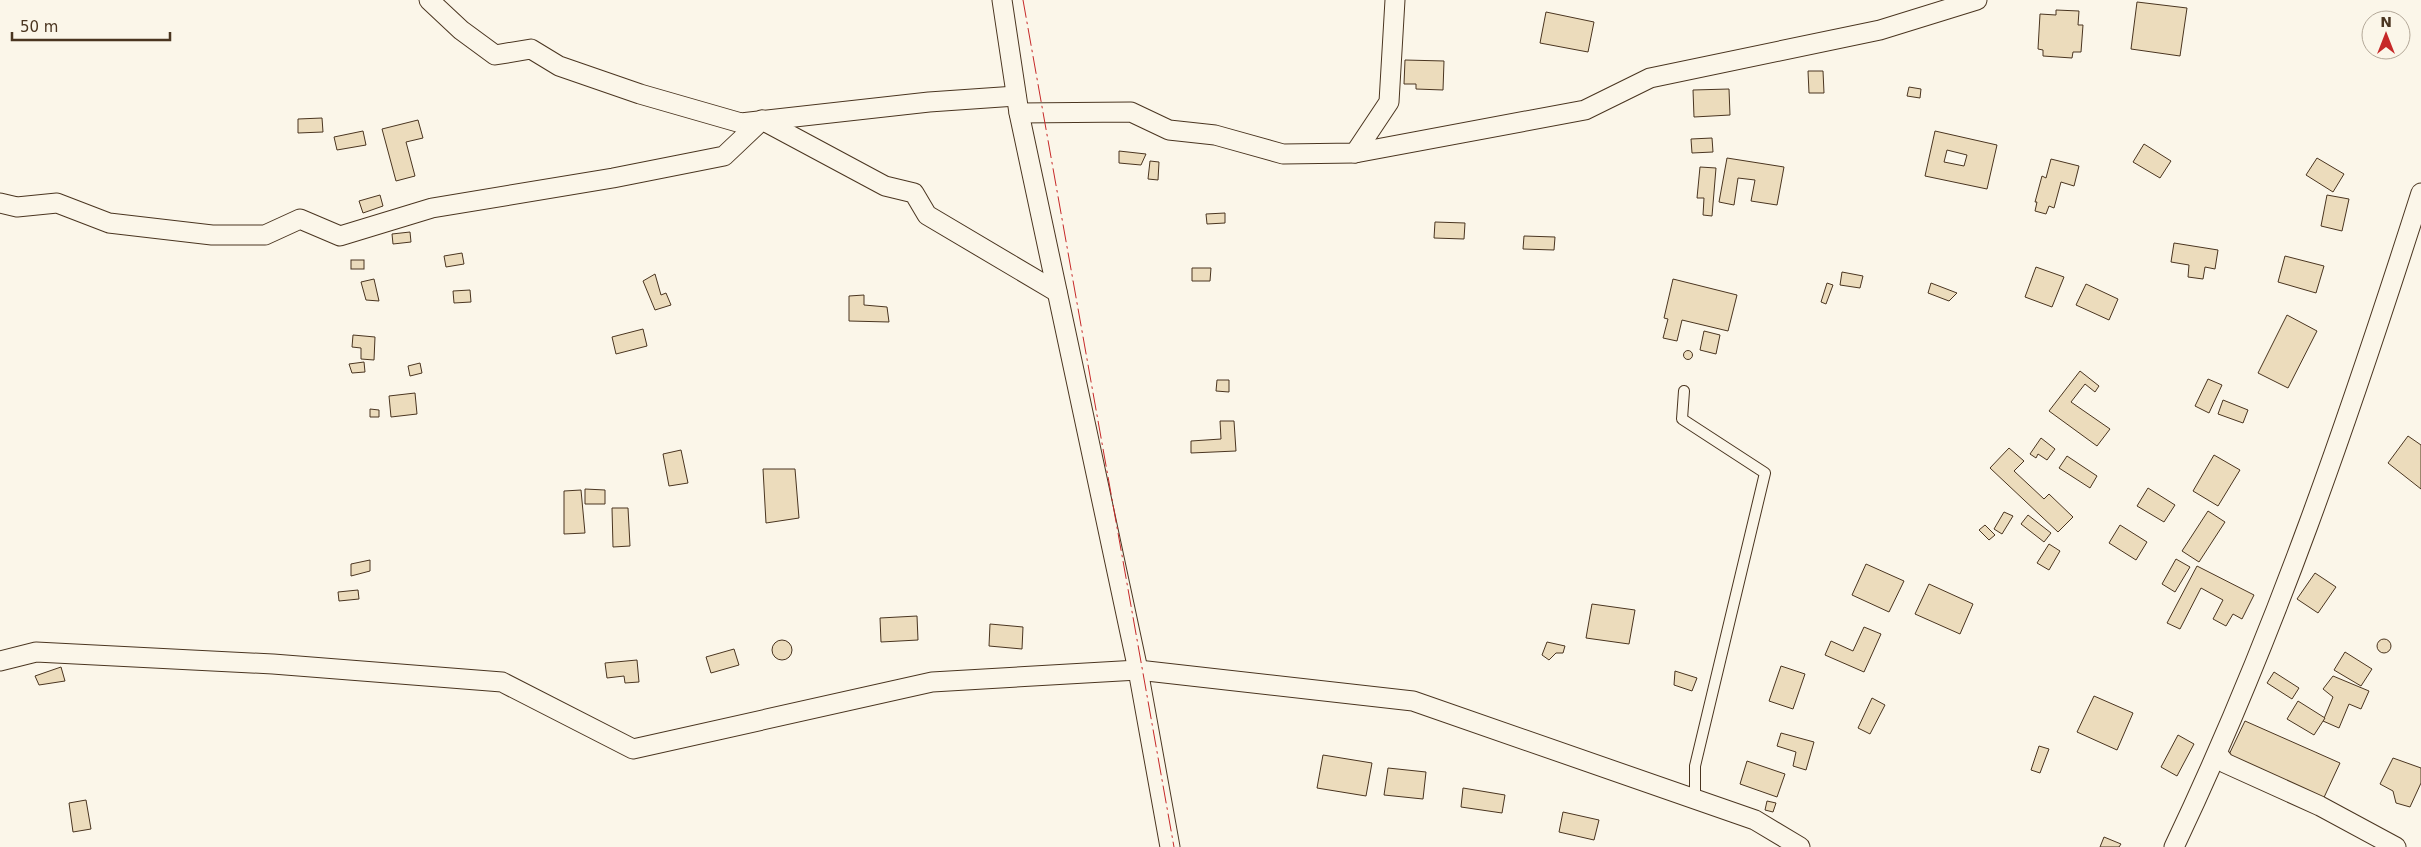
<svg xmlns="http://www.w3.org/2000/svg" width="2421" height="847" viewBox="0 0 2421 847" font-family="'DejaVu Sans',sans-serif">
	<rect width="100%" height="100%" fill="#fbf6e9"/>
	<g fill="#ecdcbc" stroke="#4a3520" fill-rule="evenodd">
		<path d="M2137 2 2187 8 2180 56 2131 49Z"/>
		<path d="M2056 10 2079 11 2078 25H2083L2081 52H2073L2072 58 2043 56V50L2038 49 2040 14 2056 15Z"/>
		<path d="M1546 12 1594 22 1588 52 1540 43Z"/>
		<path d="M1405 60 1444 61 1443 90 1416 89V84H1404Z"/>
		<path d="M1808 71H1823L1824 93H1809Z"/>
		<path d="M1909 87 1921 89 1920 98 1907 96Z"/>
		<path d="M1729 89 1730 115 1694 117 1693 90Z"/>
		<path d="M322 118 323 132 298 133V119Z"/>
		<path d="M418 120 423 138 406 142 415 176 396 181 382 129Z"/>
		<path d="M363 131 366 145 337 150 334 137Z"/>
		<path d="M1935 131 1997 145 1987 189 1925 176ZM1947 150 1967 155 1964 166 1944 162Z"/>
		<path d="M1712 138 1713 152 1692 153 1691 139Z"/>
		<path d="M2144 144 2171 161 2160 178 2133 162Z"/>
		<path d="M1119 151 1146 154 1141 165 1119 163Z"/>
		<path d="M1727 158 1784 167 1777 205 1751 201 1755 180 1738 178 1734 205 1719 202Z"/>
		<path d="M2317 158 2344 174 2333 192 2306 175Z"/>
		<path d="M2051 159 2079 166 2074 186 2061 182 2054 208 2049 206 2046 214 2035 211 2037 202H2035L2042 176 2046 178Z"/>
		<path d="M1150 161 1159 162 1158 180 1148 179Z"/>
		<path d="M1700 167 1716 168 1712 216 1703 215 1704 198H1697Z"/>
		<path d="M380 195 383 206 363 213 359 201Z"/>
		<path d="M2327 195 2349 199 2342 231 2321 226Z"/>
		<path d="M1225 213V223L1207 224 1206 214Z"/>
		<path d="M1435 222 1465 223 1464 239 1434 238Z"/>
		<path d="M410 232 411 242 393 244 392 234Z"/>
		<path d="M1524 236 1555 237 1554 250 1523 249Z"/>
		<path d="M2174 243 2218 250 2215 269 2205 267 2203 279 2188 277 2189 265 2171 262Z"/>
		<path d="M462 253 464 264 446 267 444 256Z"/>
		<path d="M2285 256 2324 266 2316 293 2278 282Z"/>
		<rect x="351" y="260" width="13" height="9"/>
		<path d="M2036 267 2064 277 2052 307 2025 297Z"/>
		<path d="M1192 268H1211L1210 281H1192Z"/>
		<path d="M1842 272 1863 276 1860 288 1840 285Z"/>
		<path d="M655 274 661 295 666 293 671 305 655 310 643 281Z"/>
		<path d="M374 279 379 301 366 300 361 282Z"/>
		<path d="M1673 279 1737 295 1728 331 1682 320 1677 341 1663 338 1668 319 1664 318Z"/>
		<path d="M1827 283 1833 285 1826 304 1821 302Z"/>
		<path d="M1931 283 1957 293 1949 301 1928 293Z"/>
		<path d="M2086 284 2118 299 2109 320 2076 305Z"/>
		<path d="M470 290 471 302 454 303 453 291Z"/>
		<path d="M864 295V305L887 307 889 322 849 321V296Z"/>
		<path d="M2287 315 2317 331 2288 388 2258 373Z"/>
		<path d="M643 329 647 346 616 354 612 337Z"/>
		<path d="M1704 331 1720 335 1716 354 1700 350Z"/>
		<path d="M353 335 375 337 374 360 361 359V348L352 347Z"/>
		<circle cx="1688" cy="355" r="4.5"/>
		<path d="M364 362 365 372 352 373 349 364Z"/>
		<path d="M420 363 422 373 410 376 408 366Z"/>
		<path d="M2080 371 2099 386 2095 392 2085 384 2071 402 2110 429 2097 446 2049 411Z"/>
		<path d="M2208 379 2222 385 2209 413 2195 406Z"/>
		<path d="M1217 380H1229V392L1216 391Z"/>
		<path d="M415 393 417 414 391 417 389 396Z"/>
		<path d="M2223 400 2248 410 2243 423 2218 414Z"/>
		<path d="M370 409 379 410V417H370Z"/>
		<path d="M1220 421H1234L1236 451 1191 453V441L1221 439Z"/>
		<path d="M2408 436 2421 445V489L2388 463Z"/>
		<path d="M2041 438 2055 449 2047 460 2038 454 2036 458 2030 454Z"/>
		<path d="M2009 448 2024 461 2014 471 2044 499 2049 494 2073 517 2058 532 1990 468Z"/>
		<path d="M681 450 688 483 669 486 663 454Z"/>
		<path d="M2214 455 2240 470 2218 506 2193 491Z"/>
		<path d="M2067 456 2097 476 2090 488 2059 468Z"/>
		<path d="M763 469H795L799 518 766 523Z"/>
		<path d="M2148 488 2175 505 2164 522 2137 506Z"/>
		<path d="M585 489 605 490V504H585Z"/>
		<path d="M581 490 585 533 564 534V491Z"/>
		<path d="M612 508H628L630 546 613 547Z"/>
		<path d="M2208 511 2225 522 2199 562 2182 551Z"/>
		<path d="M2004 512 2013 516 2002 534 1994 529Z"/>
		<path d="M2028 515 2051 533 2044 542 2021 524Z"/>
		<path d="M1985 525 1995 535 1989 540 1979 530Z"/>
		<path d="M2120 525 2147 542 2136 560 2109 543Z"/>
		<path d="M2049 544 2060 551 2049 570 2037 563Z"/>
		<path d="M2176 559 2190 567 2175 592 2162 584Z"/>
		<path d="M370 560V571L351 576V564Z"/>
		<path d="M1866 564 1904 581 1889 612 1852 595Z"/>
		<path d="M2197 566 2254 595 2242 619 2233 614 2226 626 2213 619 2223 600 2201 588 2180 629 2167 623Z"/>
		<path d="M2315 573 2336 587 2318 613 2297 599Z"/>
		<path d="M1929 584 1973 604 1960 634 1915 614Z"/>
		<path d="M358 590 359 599 339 601 338 592Z"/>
		<path d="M1592 604 1635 610 1629 644 1586 638Z"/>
		<path d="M917 616 918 640 881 642 880 618Z"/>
		<path d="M990 624 1023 627 1022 649 989 646Z"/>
		<path d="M1864 627 1881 634 1864 672 1825 655 1831 641 1853 651Z"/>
		<circle cx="2384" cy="646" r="7"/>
		<circle cx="782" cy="650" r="10"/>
		<path d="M1547 642 1565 646 1563 653H1556L1549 660 1542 655Z"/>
		<path d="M734 649 739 665 711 673 706 657Z"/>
		<path d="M2345 652 2372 669 2361 686 2334 670Z"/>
		<path d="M637 660 639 682 625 683 624 676 607 678 605 663Z"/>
		<path d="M1781 666 1805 674 1793 709 1769 701Z"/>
		<path d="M61 667 65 681 39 685 35 676Z"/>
		<path d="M1675 671 1697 678 1692 691 1674 685Z"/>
		<path d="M2274 672 2299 688 2292 699 2267 683Z"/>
		<path d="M2333 676 2369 691 2361 709 2349 704 2339 728 2323 721 2333 697 2323 689Z"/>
		<path d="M2094 696 2133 713 2117 750 2077 732Z"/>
		<path d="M1872 698 1885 705 1870 734 1858 728Z"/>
		<path d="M2298 701 2325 718 2314 735 2287 719Z"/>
		<path d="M2245 721 2340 763 2320 806 2225 763Z"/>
		<path d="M1781 733 1814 742 1806 770 1793 766 1796 752 1777 746Z"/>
		<path d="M2178 735 2194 744 2177 776 2161 767Z"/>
		<path d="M2039 746 2049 749 2040 773 2031 770Z"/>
		<path d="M1323 755 1372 763 1366 796 1317 788Z"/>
		<path d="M2393 758 2421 768V783L2410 807 2396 803 2393 791 2380 784Z"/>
		<path d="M1747 761 1785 774 1777 797 1740 784Z"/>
		<path d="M1388 768 1426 772 1423 799 1384 795Z"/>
		<path d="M1463 788 1505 795 1502 813 1461 807Z"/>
		<path d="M86 800 91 829 73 832 69 803Z"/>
		<path d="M1767 801 1776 803 1773 812 1765 810Z"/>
		<path d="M1563 812 1599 820 1594 840 1559 832Z"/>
		<path d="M2104 837 2121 844 2119 847H2100Z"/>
	</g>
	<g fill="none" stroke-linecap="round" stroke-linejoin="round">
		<defs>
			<path id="service" d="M1684 391 1682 419 1765 473 1695 766V799"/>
			<g id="minor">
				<path d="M429 0 461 30 495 55 531 49 559 66 640 94 741 123 929 102 1016 96"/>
				<path d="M1002 0 1019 113 1138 670 1170 847"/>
				<path d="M1019 113 1131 112 1169 130 1215 135 1283 154 1355 153 1585 110 1650 78 1880 30 1977 0"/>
				<path d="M1355 153 1389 102 1395 0"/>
				<path d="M0 203 17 207 57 203 109 223 212 235H265L300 219 340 236 432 208 613 178 724 156 762 120 885 186 914 193 927 215 1057 292"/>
				<path d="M0 661 36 652 273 664 502 682 633 749 932 682 1138 670 1413 701 1755 820 1800 847"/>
				<path d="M2218 754 2225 763 2320 806 2396 847"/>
				<path d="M2174 847C2274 637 2350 415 2421 193"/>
			</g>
		</defs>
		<use href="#service" stroke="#4a3520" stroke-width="12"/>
		<use href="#minor" stroke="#4a3520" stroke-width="21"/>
		<use href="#service" stroke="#fbf6e9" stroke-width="10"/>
		<use href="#minor" stroke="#fbf6e9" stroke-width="19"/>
		<path stroke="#c62828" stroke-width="1" stroke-dasharray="18 4 2.5 4" stroke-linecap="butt" d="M1023 0 1174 847"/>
	</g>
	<g transform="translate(2386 35)"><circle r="24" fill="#fbf6e9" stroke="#b4a999"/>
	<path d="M0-4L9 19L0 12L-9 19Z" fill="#c62828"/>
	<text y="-8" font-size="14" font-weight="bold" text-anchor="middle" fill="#4a3520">N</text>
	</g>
	<path d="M12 32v8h158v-8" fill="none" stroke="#4a3520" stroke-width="2.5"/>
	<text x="20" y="32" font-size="15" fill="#4a3520" stroke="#fbf6e9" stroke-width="4" paint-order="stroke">50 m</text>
</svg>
